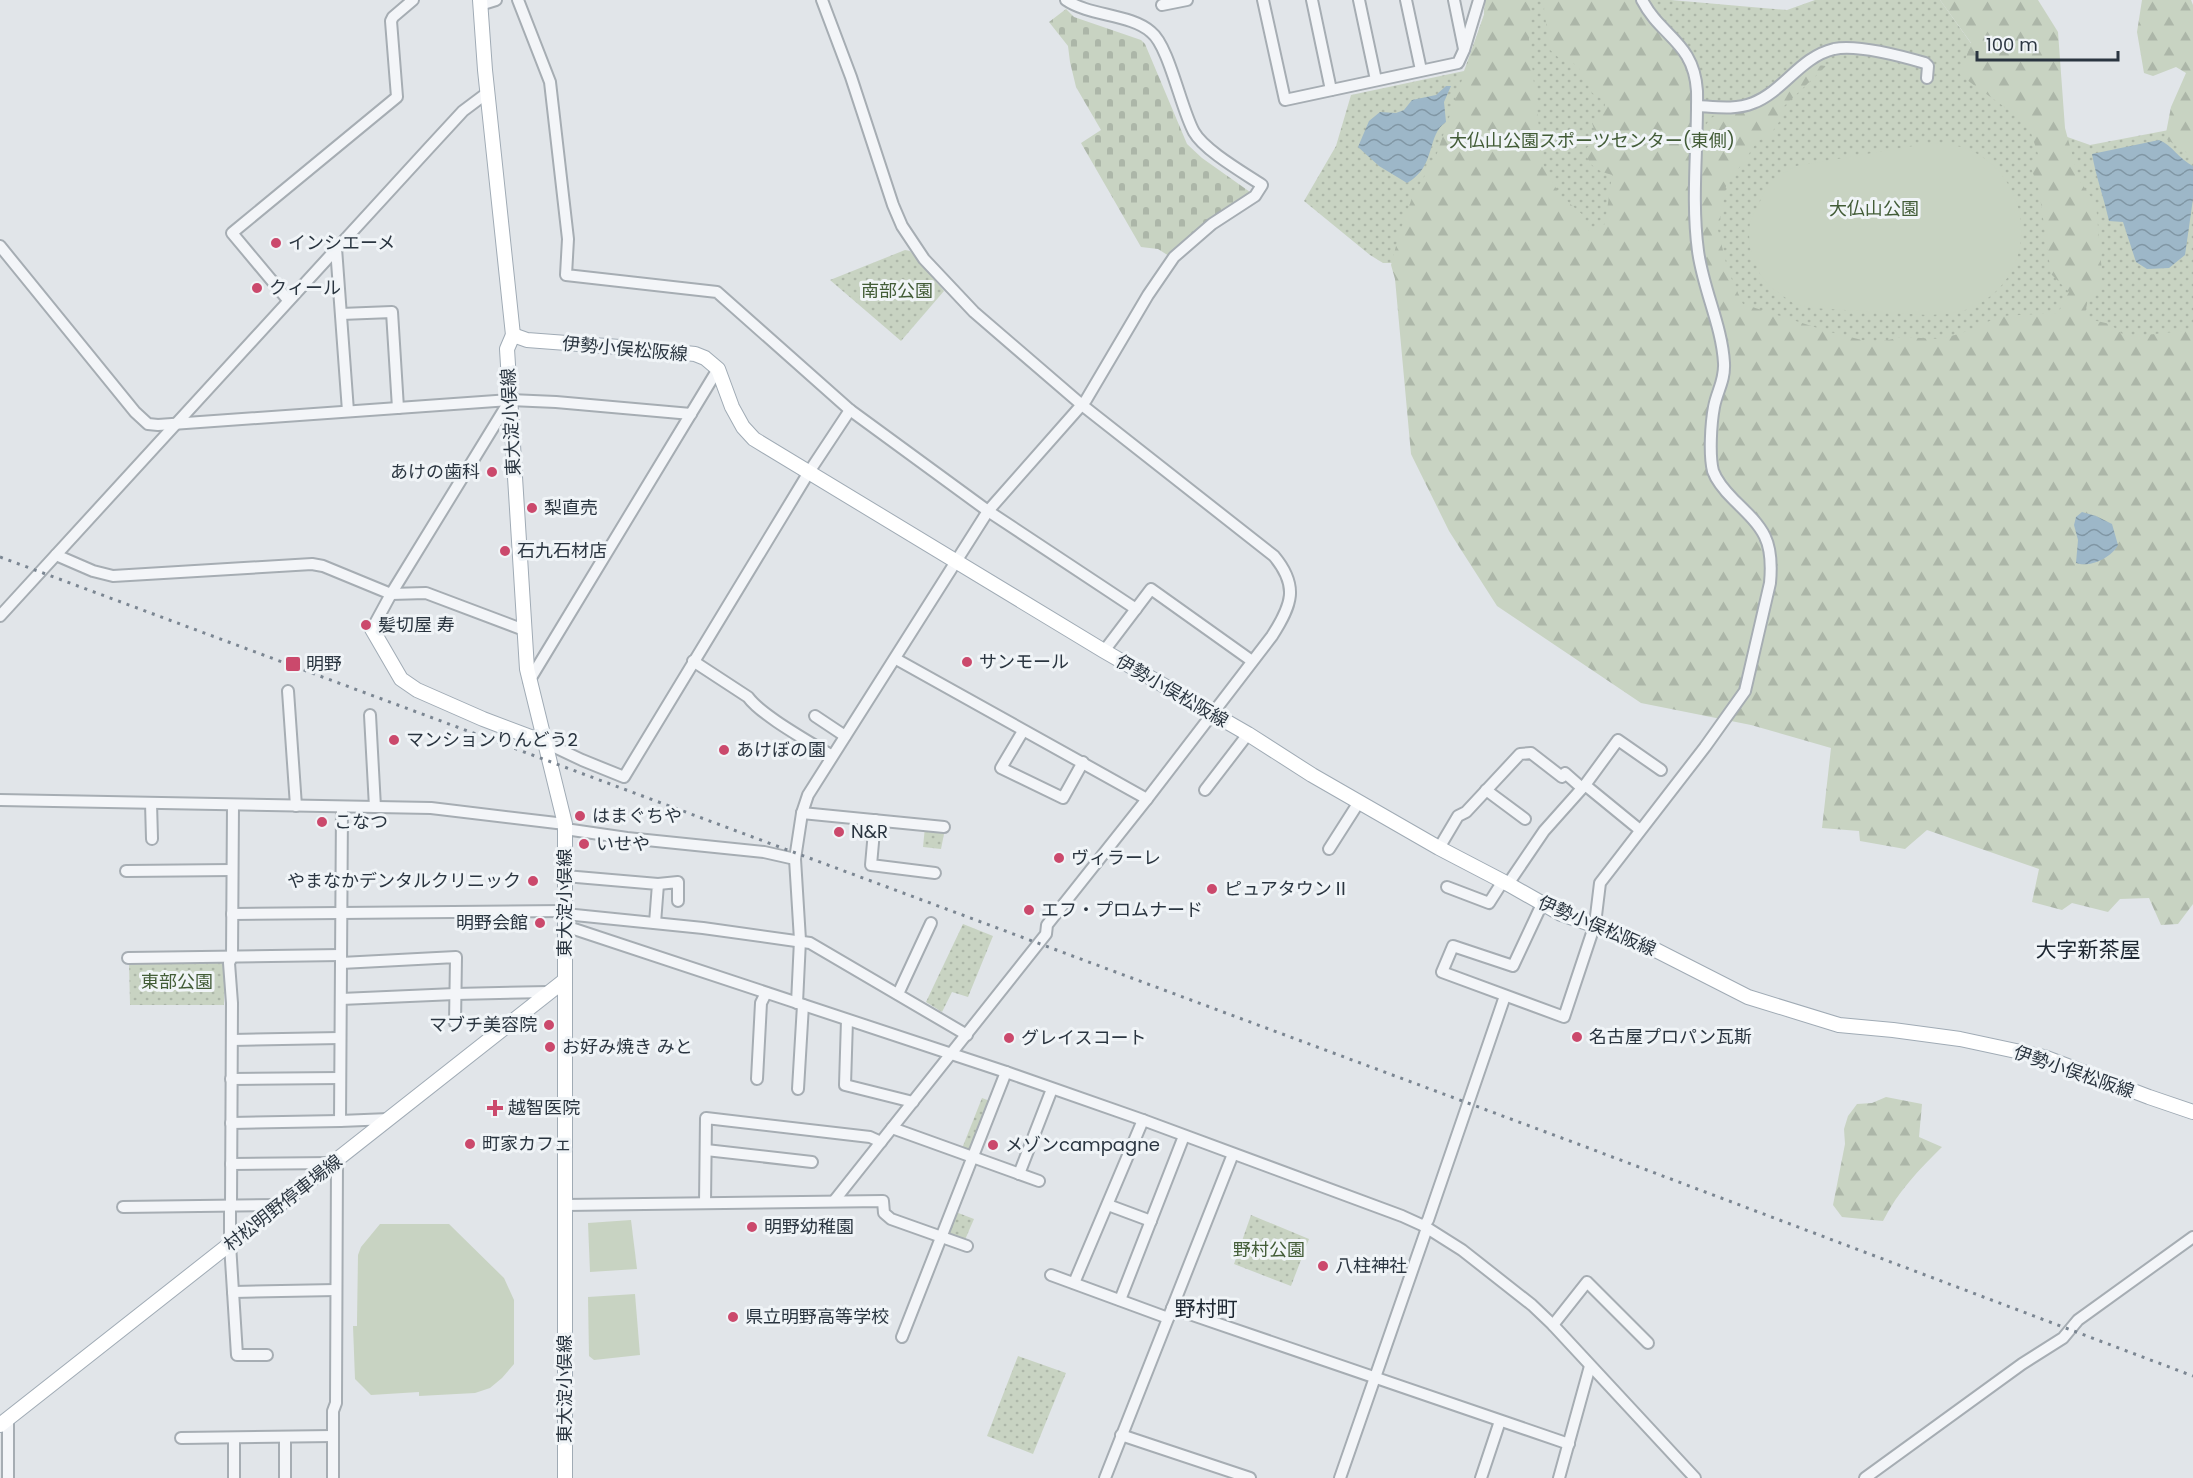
<svg xmlns="http://www.w3.org/2000/svg" width="2193" height="1478" viewBox="0 0 2193 1478" font-family="Poppins,'Noto Sans JP',sans-serif">
	<defs>
		<pattern id="green-dots" width="8" height="8" patternUnits="userSpaceOnUse" patternTransform="scale(1.5)"><rect width="8" height="8" fill="#c8d3c2"/><path d="M2 2h.1M6 6h.1" fill="none" stroke="#acb6a8" stroke-width="1.8" stroke-linecap="round"/></pattern>
		<pattern id="forest-firs" width="22" height="20" patternUnits="userSpaceOnUse" patternTransform="scale(1.5)"><rect width="22" height="20" fill="#c8d3c2"/><path d="M5 1l3.5 6h-7zM16 11l3.5 6h-7z" fill="#acb6a8"/></pattern>
		<pattern id="cemetery-stones" width="16" height="16" patternUnits="userSpaceOnUse" patternTransform="scale(1.5)"><rect width="16" height="16" fill="#c8d3c2"/><path d="M2 7V4a2 2 0 0 1 4 0v3zM10 15v-3a2 2 0 0 1 4 0v3z" fill="#acb6a8"/></pattern>
		<pattern id="water-waves" width="16" height="10" patternUnits="userSpaceOnUse" patternTransform="scale(1.5)"><rect width="16" height="10" fill="#9db7c8"/><path d="M0 5q4-4 8 0t8 0" fill="none" stroke="#8096a4"/></pattern>
	</defs>
	<rect width="100%" height="100%" fill="#e1e5e9"/>
	<g fill="url(#green-dots)">
		<path d="M1485 0H1671L1787 10 1815 0H1940L2028 123 2090 145 2169 130 2193 129V341L1841 350 1396 263H1383L1370 255 1304 201 1336 146 1351 95 1464 71 1484 15Z"/>
		<path d="M905 250 910 251 944 291 901 341 830 280Z"/>
		<path d="M925 827 945 829 941 849 923 847Z"/>
		<path d="M963 924 993 936 968 997 952 992 942 1012 926 1002Z"/>
		<path d="M223 959 225 963 224 1005H130L129 961Z"/>
		<path d="M982 1098 990 1101 969 1154 961 1151Z"/>
		<path d="M953 1211 974 1219 964 1242 944 1235Z"/>
		<path d="M1251 1215 1309 1239 1291 1286 1234 1264Z"/>
		<path d="M1018 1356 1066 1373 1033 1454 987 1436Z"/>
	</g>
	<g fill="url(#forest-firs)">
		<path d="M1485 0H1522L1524 2 1531 0 1529 39 1543 164 1559 194 1583 215 1589 231 1605 224 1612 175C1596 170 1588 166 1585 149L1595 142 1596 135 1592 123C1602 117 1605 112 1605 101L1592 93 1590 85 1581 77 1579 68 1572 62 1559 58 1550 50 1544 9 1546 0H1636L1656 29 1676 51 1688 72 1691 87 1693 134 1702 133C1713 109 1715 118 1735 114 1745 112 1758 106 1766 101 1781 92 1808 61 1826 66L1782 108 1779 122 1768 138 1758 140 1741 166 1727 181 1718 230 1728 271 1743 304 1830 332 1874 343 1902 337 1940 339 1962 333 2001 316 2058 313 2069 292 2051 274 2039 190 2030 165 2039 157 2028 124 1960 75 1971 43 1940 0H2038L2058 32 2065 128 2079 180 2096 204 2102 273 2101 287 2089 295 2084 318 2110 324 2126 337 2193 330V904L2178 924 2161 925 2149 898 2120 899 2108 912 2072 903 2062 910 2032 902 2039 869 1927 830 1905 849 1860 841 1859 831 1822 828 1831 748 1751 725 1641 703 1497 606 1449 531 1411 454 1395 279 1391 265 1399 235 1413 195 1435 159 1484 15Z"/>
		<path d="M2142 0H2191L2193 5V157L2165 138 2171 107 2186 73 2176 67 2153 76 2144 73 2137 32Z"/>
		<path d="M1886 1097 1922 1104 1919 1137 1942 1147C1919 1170 1898 1191 1883 1221L1842 1217 1833 1205 1845 1144 1844 1129 1848 1116 1857 1104 1872 1103Z"/>
	</g>
	<path fill="url(#cemetery-stones)" d="M1066 9 1074 17 1141 40 1145 44 1187 144 1202 158 1250 192 1209 219 1207 224 1169 256 1158 249 1141 247 1081 143 1101 130 1076 87 1070 62 1068 46 1049 22Z"/>
	<g fill="#c8d3c2">
		<path d="M1931 143C1945 144 1959 145 1972 151 2036 183 2039 276 1973 307 1959 314 1943 314 1928 315L1812 308 1793 303 1769 286 1760 274 1750 248 1749 234 1750 222 1765 191 1782 174 1796 166Z"/>
		<path d="M631 1220 637 1269 590 1272 588 1223Z"/>
		<path d="M380 1224H449L504 1278 514 1300V1364L502 1378 490 1388 475 1393 419 1396V1392L371 1395 355 1379 353 1326H357V1322L358 1255 361 1247Z"/>
		<path d="M635 1294 640 1355 594 1360 589 1356 588 1297Z"/>
	</g>
	<g fill="url(#water-waves)">
		<path d="M1446 86H1451L1444 102 1446 122C1426 135 1437 166 1407 183L1379 166 1358 147 1369 121 1380 112 1396 113 1404 110 1412 100 1436 95Z"/>
		<path d="M2159 140C2172 145 2180 160 2193 166V199L2185 255 2169 268 2147 269 2136 262 2123 222 2109 221C2104 198 2096 177 2092 154Z"/>
		<path d="M2082 512 2096 516 2112 524 2118 545C2111 558 2090 568 2076 563L2078 540 2074 525 2076 517Z"/>
	</g>
	<g fill="none" stroke-linecap="round" stroke-linejoin="round">
		<defs>
			<g id="minor">
				<path d="M518 0 550 82 568 239 566 275 717 292 850 410 988 511 1136 609"/>
				<path d="M822 0 851 77 893 205 902 226 924 259 974 312 1082 405 1274 556C1299 586 1292 605 1272 636L1147 799 1047 925 1046 934 834 1201"/>
				<path d="M1263 0 1285 100 1458 63 1464 50 1479 0"/>
				<path d="M1312 0 1331 90"/>
				<path d="M1359 0 1376 80"/>
				<path d="M1406 0 1421 70"/>
				<path d="M1454 0 1464 49"/>
				<path d="M480 5 496 0"/>
				<path d="M1162 5 1187 0"/>
				<path d="M1697 106C1716 107 1736 110 1753 103 1784 91 1800 57 1834 49 1858 44 1901 56 1925 63L1928 66 1927 78"/>
				<path d="M0 246 135 412 148 424 158 425 510 400 556 402 691 414"/>
				<path d="M336 248 348 411"/>
				<path d="M288 300 232 233 397 97 391 21 393 17 413 0"/>
				<path d="M341 314 392 312 398 408"/>
				<path d="M56 555 93 571 113 576 312 564 323 566 391 594 426 593 524 630"/>
				<path d="M0 616 427 150 463 111 487 93"/>
				<path d="M372 629 391 594 510 400"/>
				<path d="M1104 651 1151 589 1252 661"/>
				<path d="M896 659 1147 799"/>
				<path d="M693 661 748 697C762 716 810 742 832 756"/>
				<path d="M529 681 718 369"/>
				<path d="M288 691 296 806"/>
				<path d="M370 715 375 807"/>
				<path d="M815 716 845 736"/>
				<path d="M1023 731 1001 768 1063 798 1083 762"/>
				<path d="M544 742 582 760 624 777 809 472 850 410"/>
				<path d="M1205 790 1248 734"/>
				<path d="M1486 790 1525 819"/>
				<path d="M0 800 431 808 565 824"/>
				<path d="M151 803 152 839"/>
				<path d="M342 807 340 1121 389 1119"/>
				<path d="M802 813 944 827"/>
				<path d="M875 820 871 865 935 873"/>
				<path d="M565 829 627 838 764 852 795 859"/>
				<path d="M1640 830 1585 785 1618 740 1661 770"/>
				<path d="M1439 848 1458 816 1466 812 1520 754 1531 753 1562 777 1565 773 1582 788"/>
				<path d="M1329 849 1359 802"/>
				<path d="M126 871 232 870"/>
				<path d="M565 876 658 884 655 923"/>
				<path d="M658 884 678 882V901"/>
				<path d="M1508 884 1544 831 1585 785"/>
				<path d="M1447 887 1489 903 1503 881"/>
				<path d="M1542 904 1513 966 1453 946 1442 972 1564 1017 1595 924 1600 883 1705 747 1745 691 1770 583C1774 540 1764 529 1734 500 1726 492 1717 482 1713 471 1709 455 1711 423 1714 407 1717 391 1725 381 1724 363 1722 326 1703 289 1698 251 1691 199 1698 144 1697 91 1694 42 1661 37 1642 0"/>
				<path d="M232 914 565 911"/>
				<path d="M565 914 703 928 810 943 967 1035"/>
				<path d="M565 926 1006 1072 1143 1120 1402 1216 1424 1226 1462 1250 1532 1305 1553 1325 1695 1478"/>
				<path d="M128 958 341 955"/>
				<path d="M341 963 456 957 455 1023"/>
				<path d="M898 994 931 923"/>
				<path d="M341 999 455 994 549 992"/>
				<path d="M797 1003 800 940 795 859 802 813 808 795 988 511 1086 400 1148 295 1174 257 1212 224 1255 196 1262 185C1244 173 1204 150 1194 132 1181 109 1169 46 1151 32 1131 14 1089 16 1066 0"/>
				<path d="M847 1020 845 1085 913 1102"/>
				<path d="M232 1040 340 1038"/>
				<path d="M231 1079 340 1078"/>
				<path d="M757 1079 761 1003 766 993"/>
				<path d="M798 1089 803 1005"/>
				<path d="M231 1123 340 1121"/>
				<path d="M892 1128 1039 1181"/>
				<path d="M706 1150 812 1162"/>
				<path d="M231 1164 334 1163"/>
				<path d="M1019 1174 1052 1089"/>
				<path d="M705 1203 706 1118 870 1137 881 1142"/>
				<path d="M565 1205 883 1201 884 1213 891 1219 967 1246"/>
				<path d="M1108 1205 1151 1221"/>
				<path d="M230 1206V1244L237 1355H267"/>
				<path d="M231 1206 232 1003 229 963 232 957 233 805"/>
				<path d="M123 1207 280 1205"/>
				<path d="M1424 1226 1428 1220 1505 996"/>
				<path d="M1051 1275 1168 1318"/>
				<path d="M1074 1283 1143 1120"/>
				<path d="M233 1292 336 1290"/>
				<path d="M1120 1300 1184 1136"/>
				<path d="M1172 1308 1569 1444"/>
				<path d="M1553 1325 1587 1282 1648 1343"/>
				<path d="M902 1337 1006 1072"/>
				<path d="M8 1418V1478"/>
				<path d="M1121 1435 1250 1478"/>
				<path d="M181 1438 333 1436"/>
				<path d="M234 1438V1478"/>
				<path d="M285 1478V1437"/>
				<path d="M333 1478V1411L336 1403 337 1160"/>
				<path d="M1105 1478 1233 1154"/>
				<path d="M1340 1478 1427 1228"/>
				<path d="M1481 1478 1500 1421"/>
				<path d="M1559 1478 1590 1366"/>
				<path d="M1865 1478 2022 1364 2063 1338 2078 1320 2193 1237"/>
			</g>
			<g id="major">
				<path d="M480 0 485 70 513 335"/>
				<path d="M513 335 527 340 646 349 695 354 705 358 718 369 732 407 743 427 754 439 1104 651 1248 734 1312 775 1439 848 1508 884 1561 914 1636 940 1748 997 1839 1025 1893 1030 1960 1039 2044 1057 2149 1097 2193 1112"/>
				<path d="M513 335 507 349 527 669 565 824V1478"/>
				<path d="M372 629 401 679 417 690 483 719 544 742"/>
				<path d="M0 1425 565 980"/>
			</g>
		</defs>
		<use href="#minor" stroke="#a6adb3" stroke-width="14"/>
		<use href="#major" stroke="#a0abb5" stroke-width="16"/>
		<use href="#minor" stroke="#f3f5f8" stroke-width="10"/>
		<use href="#major" stroke="#fff" stroke-width="14"/>
		<path stroke="#7b8692" stroke-width="3" stroke-dasharray="3 6" stroke-linecap="butt" d="M0 557 1578 1144 2193 1376"/>
	</g>
	<g fill="#cb496c" stroke="#f0f4f7" stroke-width="2">
		<circle cx="276" cy="243" r="6"/>
		<circle cx="257" cy="288" r="6"/>
		<circle cx="492" cy="472" r="6"/>
		<circle cx="532" cy="508" r="6"/>
		<circle cx="505" cy="551" r="6"/>
		<circle cx="366" cy="625" r="6"/>
		<circle cx="967" cy="662" r="6"/>
		<rect x="285" y="656" width="16" height="16" rx="3"/>
		<circle cx="394" cy="740" r="6"/>
		<circle cx="724" cy="750" r="6"/>
		<circle cx="580" cy="816" r="6"/>
		<circle cx="322" cy="822" r="6"/>
		<circle cx="839" cy="832" r="6"/>
		<circle cx="584" cy="844" r="6"/>
		<circle cx="1059" cy="858" r="6"/>
		<circle cx="533" cy="881" r="6"/>
		<circle cx="1212" cy="889" r="6"/>
		<circle cx="1029" cy="910" r="6"/>
		<circle cx="540" cy="923" r="6"/>
		<circle cx="549" cy="1025" r="6"/>
		<circle cx="1577" cy="1037" r="6"/>
		<circle cx="1009" cy="1038" r="6"/>
		<circle cx="550" cy="1047" r="6"/>
		<path d="M492 1099h6v6h6v6h-6v6h-6v-6h-6v-6h6z"/>
		<circle cx="470" cy="1144" r="6"/>
		<circle cx="993" cy="1145" r="6"/>
		<circle cx="752" cy="1227" r="6"/>
		<circle cx="1323" cy="1266" r="6"/>
		<circle cx="733" cy="1317" r="6"/>
	</g>
	<g text-anchor="middle" stroke-width="6" stroke-linejoin="round" paint-order="stroke">
		<g font-size="18" fill="#425c37" stroke="#f0f4f7">
			<text x="1592" y="147">大仏山公園スポーツセンター(東側)</text>
			<text x="1874" y="215">大仏山公園</text>
			<text x="897" y="297">南部公園</text>
			<text x="177" y="988">東部公園</text>
			<text x="1269" y="1256">野村公園</text>
		</g>
		<g font-size="18" fill="#2a3540" stroke="#f0f4f7" text-anchor="start">
			<text x="288" y="249">インシエーメ</text>
			<text x="269" y="294">クィール</text>
			<text x="480" y="478" text-anchor="end">あけの歯科</text>
			<text x="544" y="514">梨直売</text>
			<text x="517" y="557">石九石材店</text>
			<text x="378" y="631">髪切屋 寿</text>
			<text x="979" y="668">サンモール</text>
			<text x="306" y="670">明野</text>
			<text x="406" y="746">マンションりんどう2</text>
			<text x="736" y="756">あけぼの園</text>
			<text x="592" y="822">はまぐちや</text>
			<text x="334" y="828">こなつ</text>
			<text x="851" y="838">N&amp;R</text>
			<text x="596" y="850">いせや</text>
			<text x="1071" y="864">ヴィラーレ</text>
			<text x="521" y="887" text-anchor="end">やまなかデンタルクリニック</text>
			<text x="1224" y="895">ピュアタウンⅡ</text>
			<text x="1041" y="916">エフ・プロムナード</text>
			<text x="528" y="929" text-anchor="end">明野会館</text>
			<text x="537" y="1031" text-anchor="end">マブチ美容院</text>
			<text x="1589" y="1043">名古屋プロパン瓦斯</text>
			<text x="1021" y="1044">グレイスコート</text>
			<text x="562" y="1053">お好み焼き みと</text>
			<text x="508" y="1114">越智医院</text>
			<text x="482" y="1150">町家カフェ</text>
			<text x="1005" y="1151">メゾンcampagne</text>
			<text x="764" y="1233">明野幼稚園</text>
			<text x="1335" y="1272">八柱神社</text>
			<text x="745" y="1323">県立明野高等学校</text>
		</g>
		<g font-size="18" fill="#2a3540" stroke="#f0f4f7">
			<text transform="translate(625 349) rotate(5)" y="6">伊勢小俣松阪線</text>
			<text transform="translate(511 422) rotate(-93)" y="6">東大淀小俣線</text>
			<text transform="translate(1172 691) rotate(30)" y="6">伊勢小俣松阪線</text>
			<text transform="translate(565 903) rotate(-90)" y="6">東大淀小俣線</text>
			<text transform="translate(1597 926) rotate(23)" y="6">伊勢小俣松阪線</text>
			<text transform="translate(2074 1072) rotate(19)" y="6">伊勢小俣松阪線</text>
			<text transform="translate(283 1203) rotate(-38)" y="6">村松明野停車場線</text>
			<text transform="translate(565 1389) rotate(-90)" y="6">東大淀小俣線</text>
		</g>
		<g font-size="21" fill="#1c2631" stroke="#f0f4f7">
			<text x="2088" y="957">大字新茶屋</text>
			<text x="1206" y="1316">野村町</text>
		</g>
	</g>
	<path d="M1977 51v9h141v-9" fill="none" stroke="#2a3540" stroke-width="3"/>
	<text x="1986" y="51" font-size="18" fill="#2a3540" stroke="#f0f4f7" stroke-width="4.5" paint-order="stroke">100 m</text>
</svg>
